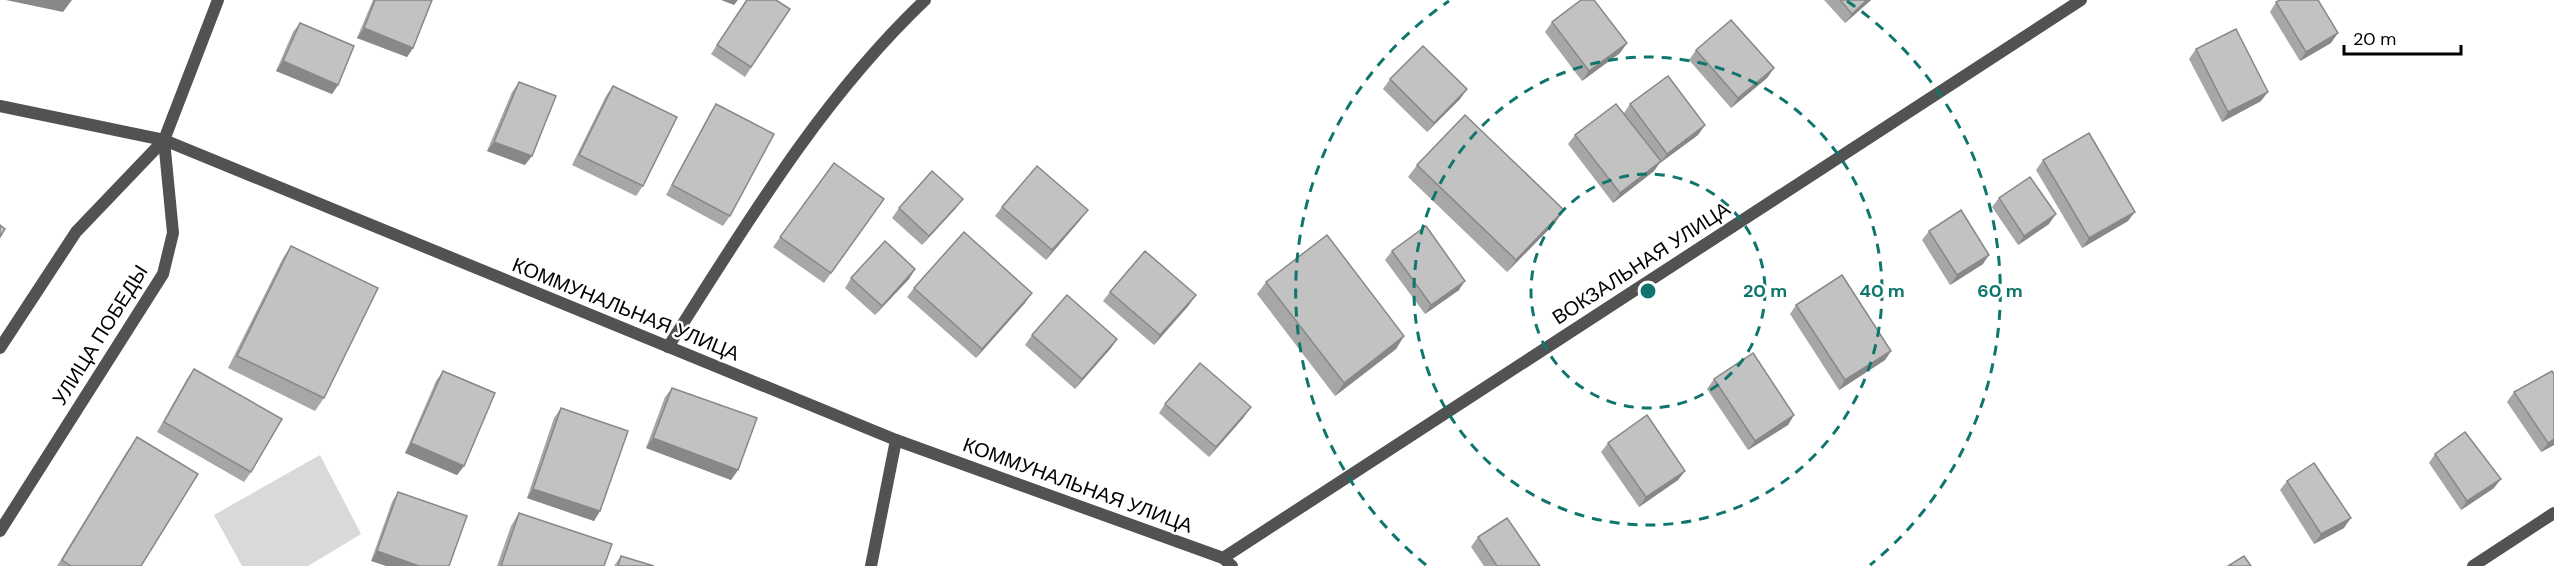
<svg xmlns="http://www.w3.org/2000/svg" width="2554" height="566" viewBox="0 0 2554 566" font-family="'DM Sans',sans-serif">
	<rect width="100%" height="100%" fill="#fff"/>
	<path fill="#d9d9d9" d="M320 455 361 534 308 566H242L214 515Z"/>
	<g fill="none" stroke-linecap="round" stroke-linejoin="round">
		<g stroke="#525252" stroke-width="12">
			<path d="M0 106 164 140 896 440 1223 558 1232 566"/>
			<path d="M668 347C746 225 819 101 925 0"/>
			<path d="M0 348 76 232 164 140 218 0"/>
			<path d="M0 531 163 274 173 233 164 140"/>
			<path d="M1223 558 2081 0"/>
			<path d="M871 566 896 440"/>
			<path d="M2473 566 2554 513"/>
		</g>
	</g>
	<g fill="#a7a7a7">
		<path d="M373 0H432L413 48 407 57 357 38Z"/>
		<path d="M746 0 790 9 745 77 711 54Z"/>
		<path d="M1824 0H1871L1845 23Z"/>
		<path d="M2276 2 2331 43 2300 61 2270 12Z"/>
		<path d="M1552 22 1627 43 1620 53 1582 81 1545 32Z"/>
		<path d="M300 23 338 85 332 94 276 71 293 32Z"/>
		<path d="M2196 49 2261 101 2222 122 2189 59Z"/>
		<path d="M1696 50 1774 68 1767 78 1731 108 1689 60Z"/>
		<path d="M1390 79 1467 89 1460 99 1427 132 1383 89Z"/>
		<path d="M519 82 525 165 487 151 512 92Z"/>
		<path d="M613 86 643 186 636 196 572 165 606 96Z"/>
		<path d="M716 104 730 216 723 226 666 195 710 113Z"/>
		<path d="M1630 104 1705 125 1698 135 1660 163V162L1654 171 1613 203 1568 144 1575 135 1624 113Z"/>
		<path d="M2043 160 2128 221 2082 248 2036 170Z"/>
		<path d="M834 163 884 199 824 283 773 247Z"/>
		<path d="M1417 165 1564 210 1555 223 1507 272 1408 177Z"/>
		<path d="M1999 198 2049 224 2018 245 1992 207Z"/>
		<path d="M1002 207 1081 219 1046 260 995 216Z"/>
		<path d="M899 208H956L922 245 892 218Z"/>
		<path d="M1929 231 1983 264 1950 285 1922 240Z"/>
		<path d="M291 246 324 398 315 411 228 368 283 258Z"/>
		<path d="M1392 251 1459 290 1425 314 1385 260Z"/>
		<path d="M915 269 909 279 875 315 845 288 851 278Z"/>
		<path d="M1266 282 1404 336 1396 349 1335 396 1257 294Z"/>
		<path d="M914 288 1025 303 976 358 907 297Z"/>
		<path d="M1110 292 1189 305 1154 345 1103 301Z"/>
		<path d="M1796 305 1891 351 1885 360 1839 390 1790 314Z"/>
		<path d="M1032 335 1117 339 1111 348 1075 389 1025 345Z"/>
		<path d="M194 369 251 472 244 482 157 432 187 379Z"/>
		<path d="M443 371 464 466 457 475 405 453 436 381Z"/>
		<path d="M1714 379 1794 415 1788 425 1748 450 1707 389Z"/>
		<path d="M672 388 738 470 731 480 646 448 665 397Z"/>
		<path d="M2514 392 2554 445 2541 452 2507 402Z"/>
		<path d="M1165 404 1244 417 1209 457 1159 413Z"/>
		<path d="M561 408 600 511 594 521 527 498 554 418Z"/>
		<path d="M137 437 141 566H57L126 453Z"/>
		<path d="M1608 443 1685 471 1678 480 1639 507 1601 452Z"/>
		<path d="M2435 454 2494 488 2461 510 2429 463Z"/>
		<path d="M2287 481 2344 528 2314 544 2280 490Z"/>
		<path d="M398 492 467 516 371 561 392 502Z"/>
		<path d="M519 513 604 566H497L511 526Z"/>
		<path d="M1478 537 1540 566H1484L1471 547Z"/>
		<path d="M621 556 654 566H614Z"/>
	</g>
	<g fill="#888">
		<path d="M6 0H72L63 12Z"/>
		<path d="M721 0H738L734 5Z"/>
		<path d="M1867 0H1871L1845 23 1852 14Z"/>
		<path d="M364 28 413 48 407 57 357 38Z"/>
		<path d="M2338 33 2331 43 2300 61 2306 52Z"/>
		<path d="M1627 43 1620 53 1582 81 1589 71Z"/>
		<path d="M283 61 338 85 332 94 276 71Z"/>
		<path d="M1774 68 1767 78 1731 108 1738 98Z"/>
		<path d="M1467 89 1460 99 1427 132 1434 123Z"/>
		<path d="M2268 92 2261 101 2222 122 2228 112Z"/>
		<path d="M1705 125 1698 135 1660 163 1667 154Z"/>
		<path d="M494 142 532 156 525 165 487 151Z"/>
		<path d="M1661 161 1654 171 1613 203 1620 193Z"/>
		<path d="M963 199 956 208 922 245 929 236Z"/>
		<path d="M1088 210 1081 219 1046 260 1052 250Z"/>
		<path d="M1564 210 1555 223 1507 272 1516 260Z"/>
		<path d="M2135 212 2128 221 2082 248 2089 238Z"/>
		<path d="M2056 214 2049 224 2018 245 2024 236Z"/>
		<path d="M1989 255 1983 264 1950 285 1957 275Z"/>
		<path d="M915 269 909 279 875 315 882 306Z"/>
		<path d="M1465 281 1459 290 1425 314 1431 305Z"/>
		<path d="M1032 293 1025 303 976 358 982 349Z"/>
		<path d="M1196 295 1189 305 1154 345 1160 335Z"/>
		<path d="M1404 336 1396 349 1335 396 1344 383Z"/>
		<path d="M1117 339 1111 348 1075 389 1082 379Z"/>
		<path d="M1891 351 1885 360 1839 390 1845 380Z"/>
		<path d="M1251 407 1244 417 1209 457 1216 447Z"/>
		<path d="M1794 415 1788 425 1748 450 1755 441Z"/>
		<path d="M653 438 738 470 731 480 646 448Z"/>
		<path d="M2554 439V445L2541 452 2548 443Z"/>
		<path d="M411 443 464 466 457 475 405 453Z"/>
		<path d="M1685 471 1678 480 1639 507 1646 497Z"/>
		<path d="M2501 479 2494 488 2461 510 2467 501Z"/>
		<path d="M533 489 600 511 594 521 527 498Z"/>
		<path d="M2351 518 2344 528 2314 544 2321 534Z"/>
		<path d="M377 551 419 566H386L371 561Z"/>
	</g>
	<g fill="#c2c2c2" stroke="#888" stroke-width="1.5">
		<path d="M375 0H432L413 48 364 28Z"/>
		<path d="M747 0H776L790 9 751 67 717 45Z"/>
		<path d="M1581 0H1594L1627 43 1589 71 1552 22Z"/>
		<path d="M1840 0H1867L1852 14Z"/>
		<path d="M2280 0H2318L2338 33 2306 52 2276 2Z"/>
		<path d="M1731 20 1774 68 1738 98 1696 50Z"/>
		<path d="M300 23 354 46 338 85 283 61Z"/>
		<path d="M2236 29 2268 92 2228 112 2196 49Z"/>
		<path d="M1423 46 1467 89 1434 123 1390 79Z"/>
		<path d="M1668 76 1705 125 1667 154 1630 104Z"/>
		<path d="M519 82 556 96 532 156 494 142Z"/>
		<path d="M613 86 677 117 643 186 579 155Z"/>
		<path d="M716 104 774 134 730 216 672 185Z"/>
		<path d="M1616 104 1661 161 1620 193 1575 135Z"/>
		<path d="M1465 115 1564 210 1516 260 1417 165Z"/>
		<path d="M2089 133 2135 212 2089 238 2043 160Z"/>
		<path d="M834 163 884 199 831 273 780 237Z"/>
		<path d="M1037 166 1088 210 1052 250 1002 207Z"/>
		<path d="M932 171 963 199 929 236 899 208Z"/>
		<path d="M2030 177 2056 214 2024 236 1999 198Z"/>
		<path d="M1961 210 1989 255 1957 275 1929 231Z"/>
		<path d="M0 225 5 229 0 237Z"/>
		<path d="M1426 226 1465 281 1431 305 1392 251Z"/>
		<path d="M964 232 1032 293 982 349 914 288Z"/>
		<path d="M1327 235 1404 336 1344 383 1266 282Z"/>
		<path d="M885 241 915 269 882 306 851 278Z"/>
		<path d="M291 246 378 288 324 398 237 356Z"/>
		<path d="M1145 251 1196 295 1160 335 1110 292Z"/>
		<path d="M1842 275 1891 351 1845 380 1796 305Z"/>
		<path d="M1067 295 1117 339 1082 379 1032 335Z"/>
		<path d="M1753 353 1794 415 1755 441 1714 379Z"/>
		<path d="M1200 363 1251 407 1216 447 1165 404Z"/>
		<path d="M194 369 282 419 251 472 164 422Z"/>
		<path d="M443 371 495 393 464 466 411 443Z"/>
		<path d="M2552 371 2554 374V439L2548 443 2514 392Z"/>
		<path d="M672 388 757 418 738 470 653 438Z"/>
		<path d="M561 408 628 431 600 511 533 489Z"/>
		<path d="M1647 415 1685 471 1646 497 1608 443Z"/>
		<path d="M2465 432 2501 479 2467 501 2435 454Z"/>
		<path d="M137 437 198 474 141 566H71L62 560Z"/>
		<path d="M2314 463 2351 518 2321 534 2287 481Z"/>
		<path d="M398 492 467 516 449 566H419L377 551Z"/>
		<path d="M519 513 612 544 604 566H501Z"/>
		<path d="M1507 518 1540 566H1497L1478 537Z"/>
		<path d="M621 556 654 566H618Z"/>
		<path d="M2244 556 2251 566H2228Z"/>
	</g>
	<g fill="none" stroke="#0f766e" stroke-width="3" stroke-dasharray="10 8">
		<circle cx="1648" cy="291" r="117"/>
		<circle cx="1648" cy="291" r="234"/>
		<path d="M1426 565A352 352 0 0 1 1449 1M1847 1A352 352 0 0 1 1870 565"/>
	</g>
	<g text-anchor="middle" stroke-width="5" stroke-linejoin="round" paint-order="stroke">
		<g font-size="20" fill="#000" stroke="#fff">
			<text transform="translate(1641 263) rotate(-33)" y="7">ВОКЗАЛЬНАЯ УЛИЦА</text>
			<text transform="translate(626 309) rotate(22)" y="7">КОММУНАЛЬНАЯ УЛИЦА</text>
			<text transform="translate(100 335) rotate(-58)" y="7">УЛИЦА ПОБЕДЫ</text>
			<text transform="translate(1078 485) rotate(20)" y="7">КОММУНАЛЬНАЯ УЛИЦА</text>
		</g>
	</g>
	<circle cx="1648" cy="291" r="9" fill="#0f766e" stroke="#fff" stroke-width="3"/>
	<g font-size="18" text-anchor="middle" font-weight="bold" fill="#0f766e" stroke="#fff" stroke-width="5" stroke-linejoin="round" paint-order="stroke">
		<text x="1765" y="297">20 m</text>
		<text x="1882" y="297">40 m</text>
		<text x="2000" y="297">60 m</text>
	</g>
	<path d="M2344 45v9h117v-9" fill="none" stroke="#000000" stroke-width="3"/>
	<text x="2353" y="45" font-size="18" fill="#000000" stroke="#ffffff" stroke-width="4.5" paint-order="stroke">20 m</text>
</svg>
